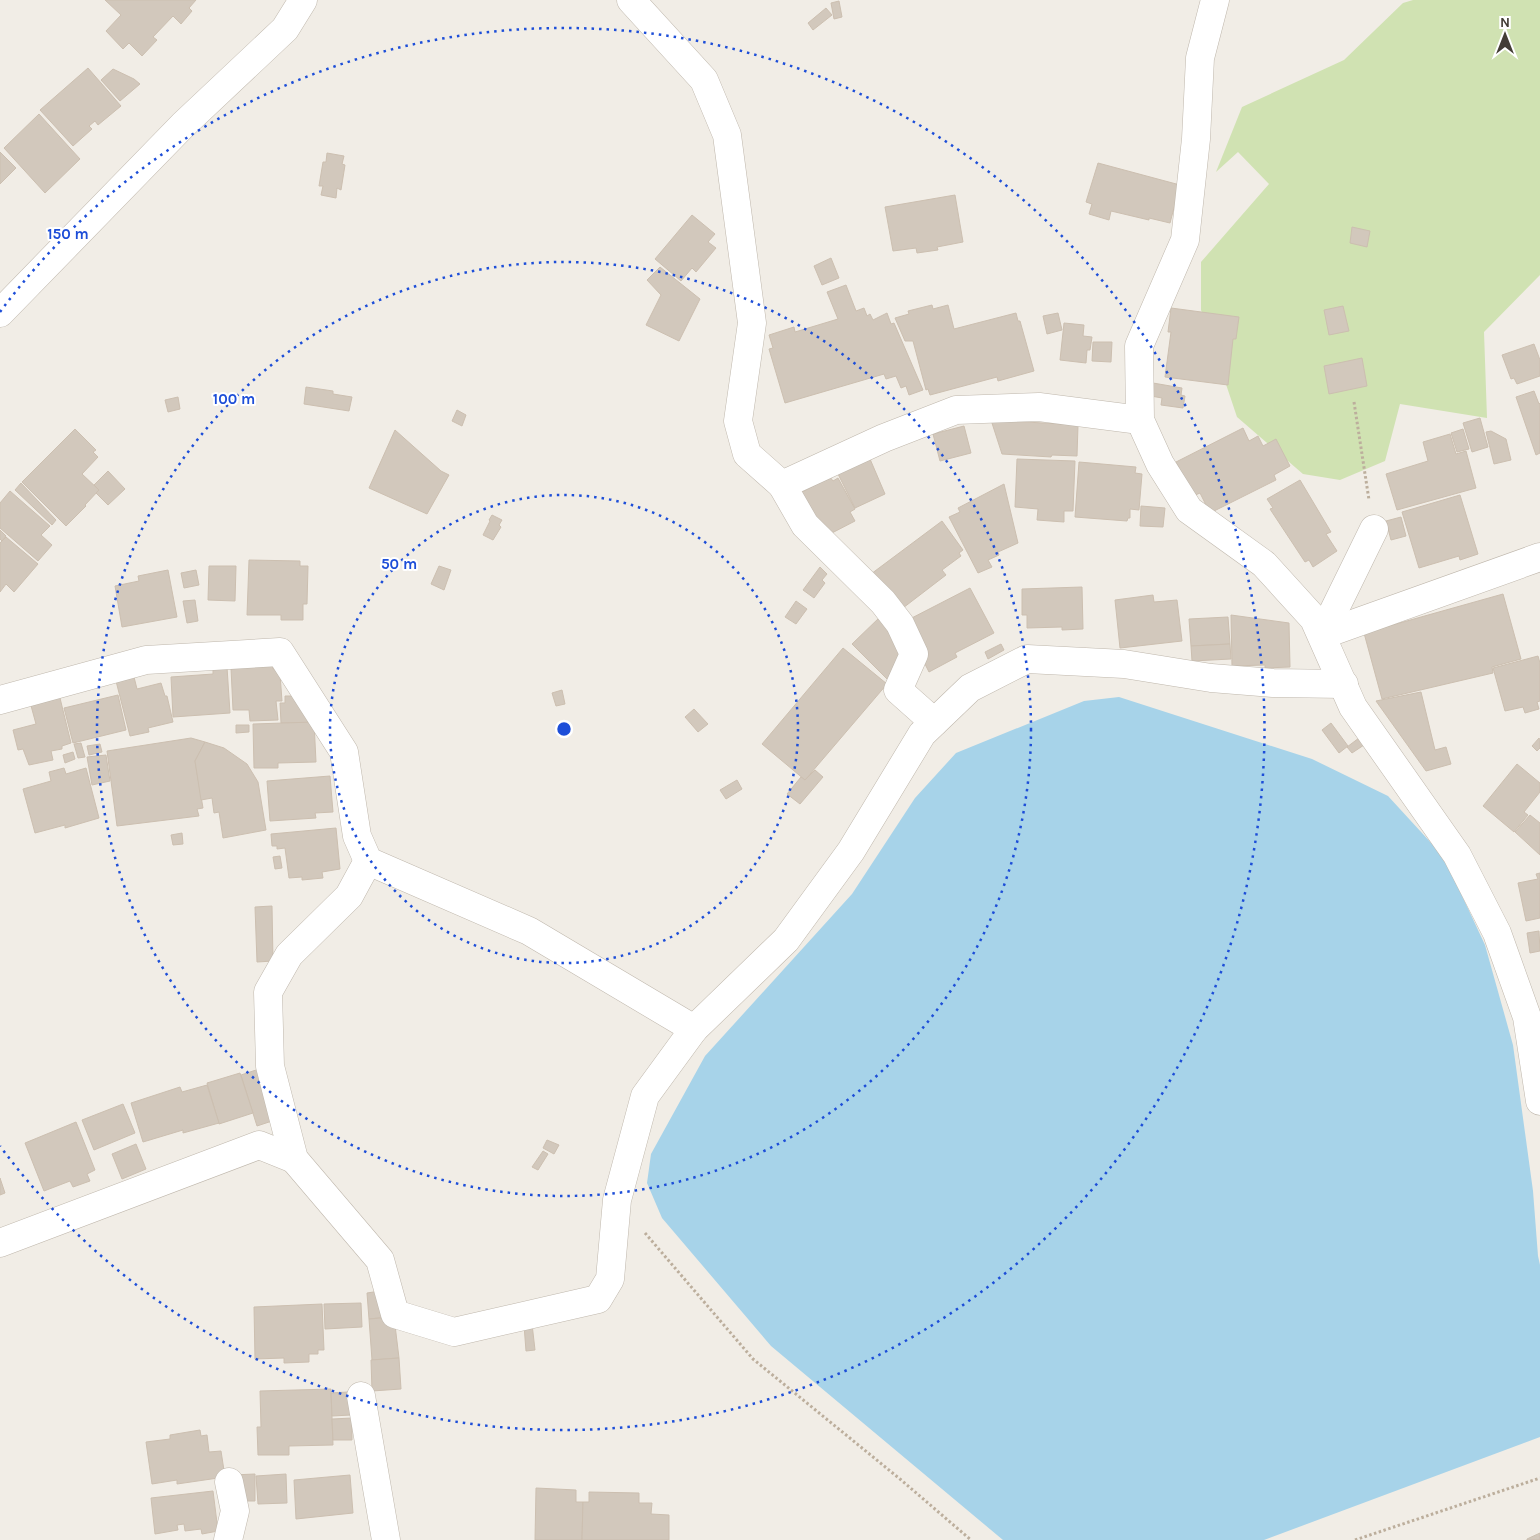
<svg xmlns="http://www.w3.org/2000/svg" width="1540" height="1540" viewBox="0 0 1540 1540" font-family="Karla,sans-serif">
	<rect width="100%" height="100%" fill="#f1ede6"/>
	<path fill="#d0e2b2" d="M1413 0H1540V275L1484 332 1487 418 1400 404 1385 461 1340 480 1303 474 1237 417 1201 310V262L1269 184 1238 152 1216 172 1242 107 1344 60 1403 3Z"/>
	<path fill="#a7d3e9" d="M1119 697 1312 759 1388 796 1444 857 1485 945 1513 1045 1533 1191 1538 1256 1540 1265V1437L1264 1540H1003L771 1346 662 1218 647 1183 651 1154 705 1056 852 894 915 798 956 753 1084 701Z"/>
	<g fill="#d2c8bc" stroke="#ccbfb0">
		<path d="M105 0H196L189 8 192 11 181 24 173 16 153 37 157 40 142 56 129 43 123 49 106 31 121 15Z"/>
		<path d="M839 1 842 17 834 19 831 3Z"/>
		<path d="M826 8 832 15 813 30 808 23Z"/>
		<path d="M88 68 121 106 98 125 95 121 89 126 92 129 73 146 40 110Z"/>
		<path d="M113 69 134 79 140 84 120 101 101 80Z"/>
		<path d="M39 114 80 159 45 193 4 148Z"/>
		<path d="M0 152 16 168 0 184Z"/>
		<path d="M327 153 344 156 342 164 345 165 341 190 337 188 336 198 321 195 323 186H319L323 162H326Z"/>
		<path d="M1098 163 1180 185 1170 223 1149 218V220L1111 211 1109 220 1089 214 1092 204 1086 202Z"/>
		<path d="M955 195 963 242 937 247 938 250 917 253 916 248 893 251 885 207Z"/>
		<path d="M692 215 715 234 708 242 716 248 696 272 692 268 681 281 655 259Z"/>
		<path d="M1352 227 1370 231 1367 247 1350 243Z"/>
		<path d="M831 258 839 278 822 285 814 266Z"/>
		<path d="M660 267 700 299 679 341 646 325 661 295 647 280Z"/>
		<path d="M846 285 856 311 864 308 867 316 870 314 873 320 887 313 891 324 894 323 923 390 909 395 906 386 901 388 896 376 886 379 884 374 785 403 769 349 773 348 769 335 794 327 795 332 838 319 827 292Z"/>
		<path d="M932 305 933 309 948 305 954 329 1016 313 1018 321H1020L1034 371 998 381 997 377 930 395 928 389 926 390 913 341H905L895 318 909 314 908 311Z"/>
		<path d="M1343 306 1349 331 1329 335 1324 310Z"/>
		<path d="M1171 308 1239 317 1236 339H1233L1228 385 1165 377 1171 332H1168Z"/>
		<path d="M1058 313 1062 330 1047 334 1043 316Z"/>
		<path d="M1064 323 1084 325 1083 336 1092 337 1090 350H1087L1086 363 1060 360Z"/>
		<path d="M1093 342H1112L1111 362 1092 361Z"/>
		<path d="M1534 344 1540 360V376L1517 384 1514 378 1511 379 1502 355Z"/>
		<path d="M1362 358 1367 386 1329 394 1324 366Z"/>
		<path d="M1153 383 1182 388 1181 395 1185 396 1183 408 1161 405 1162 398 1151 396Z"/>
		<path d="M306 387 333 391V394L352 397 349 411 304 404Z"/>
		<path d="M1534 391 1539 404 1540 403V453L1536 455 1516 397Z"/>
		<path d="M178 397 180 409 168 412 165 400Z"/>
		<path d="M457 410 466 415 462 426 452 421Z"/>
		<path d="M1480 418 1488 447 1472 452 1463 423Z"/>
		<path d="M991 420 1078 425 1077 456 1052 455 1051 457 1002 454Z"/>
		<path d="M964 426 971 453 940 461 933 434Z"/>
		<path d="M1243 428 1249 441 1258 436 1263 446 1276 439 1290 466 1274 475 1276 480 1210 513 1200 493 1193 496 1176 462Z"/>
		<path d="M75 429 96 450 93 452 98 457 82 474 99 490 85 505 86 506 66 526 22 482Z"/>
		<path d="M1463 429 1469 449 1457 452 1451 433Z"/>
		<path d="M395 430 441 471 449 475 427 514 369 488Z"/>
		<path d="M1491 431 1506 439 1511 460 1494 464 1486 432Z"/>
		<path d="M1450 434 1456 454 1466 451 1476 488 1397 510 1386 474 1428 461 1423 442Z"/>
		<path d="M870 459 885 494 855 508 838 474Z"/>
		<path d="M1017 459 1075 461 1073 511H1064V522L1037 520 1038 509 1015 507Z"/>
		<path d="M1079 462 1136 467 1135 473 1142 474 1139 510 1130 509V518H1128L1127 521 1075 517Z"/>
		<path d="M108 471 125 489 108 505 96 493 99 490 94 485Z"/>
		<path d="M830 477 833 481 838 478 855 509 850 512 855 521 828 535 793 497Z"/>
		<path d="M1300 480 1331 532 1326 534 1337 551 1313 567 1309 560 1305 562 1270 509 1273 508 1267 499Z"/>
		<path d="M21 483 56 520 52 525 15 490Z"/>
		<path d="M1004 484 1018 543 998 552 999 555 988 560 992 567 978 573 949 517 960 512 958 508Z"/>
		<path d="M10 491 50 526 41 535 52 545 38 561 0 528V503Z"/>
		<path d="M1460 495 1478 554 1460 560 1459 556 1419 568 1402 512Z"/>
		<path d="M1141 506 1165 508 1163 527 1140 526Z"/>
		<path d="M492 515 502 520 499 525 501 527 493 540 483 535 490 521 489 520Z"/>
		<path d="M1401 517 1406 536 1391 540 1386 521Z"/>
		<path d="M942 521 963 550 959 553 961 556 942 570 946 575 899 611 871 574Z"/>
		<path d="M0 530 6 536 2 541 0 539Z"/>
		<path d="M6 537 38 564 14 592 6 584 0 592V543Z"/>
		<path d="M249 560 300 561V566H308L307 604H303V620H281V615H247Z"/>
		<path d="M209 566H236L235 601 208 600Z"/>
		<path d="M439 566 451 570 444 590 431 584Z"/>
		<path d="M820 567 827 574 822 580 825 583 814 598 803 590Z"/>
		<path d="M168 570 177 617 122 627 115 586 139 581 138 576Z"/>
		<path d="M196 570 199 585 184 588 181 573Z"/>
		<path d="M1082 587 1083 629 1062 630V627L1027 628V615H1022V589Z"/>
		<path d="M970 588 994 633 955 653 957 657 929 672 904 622Z"/>
		<path d="M1503 594 1521 659 1492 667 1493 673 1382 699 1364 633Z"/>
		<path d="M1153 595 1154 602 1177 600 1182 641 1120 648 1115 600Z"/>
		<path d="M195 600 198 621 187 623 183 601Z"/>
		<path d="M796 601 807 609 796 624 785 617Z"/>
		<path d="M1231 615 1289 623 1290 667 1265 668V665L1232 666Z"/>
		<path d="M880 617 901 651 888 680 852 644Z"/>
		<path d="M1228 617 1230 644 1191 646 1189 619Z"/>
		<path d="M1001 644 1004 650 988 659 985 652Z"/>
		<path d="M1230 644 1231 659 1192 661 1191 646Z"/>
		<path d="M843 648 887 684 805 780 762 744Z"/>
		<path d="M1538 656 1540 663V701L1537 702 1539 709 1525 713 1523 707 1505 711 1493 668Z"/>
		<path d="M273 666V669H279L280 674 282 701H276L278 720 250 721 249 710H233L231 668Z"/>
		<path d="M227 667 230 713 173 717 171 677 213 674V668Z"/>
		<path d="M134 677 137 689 161 683 165 696H167L173 722 148 728 149 732 130 736 116 681Z"/>
		<path d="M562 690 565 704 556 706 552 693Z"/>
		<path d="M1421 692 1435 750 1446 747 1451 764 1426 771 1376 701Z"/>
		<path d="M59 694 71 743 62 746V749L51 751 53 760 29 765 23 749 18 750 13 730 36 724 30 702Z"/>
		<path d="M118 695 126 730 73 743 64 708Z"/>
		<path d="M285 696H297L307 709 309 723H281L280 703H285Z"/>
		<path d="M694 709 708 724 698 732 685 717Z"/>
		<path d="M314 722 316 762 278 763V768H254L253 724Z"/>
		<path d="M1331 723 1348 746 1339 753 1322 730Z"/>
		<path d="M236 725H249V732L236 733Z"/>
		<path d="M191 738 205 742 195 761 203 808 197 809 199 816 117 826 107 751Z"/>
		<path d="M1359 738 1364 745 1352 753 1347 747Z"/>
		<path d="M1539 738 1540 740V748L1537 751 1532 746Z"/>
		<path d="M205 742 224 748 247 764 258 782 266 830 223 838 219 812 214 813 212 798 201 800 195 761Z"/>
		<path d="M81 743 85 757 78 758 74 744Z"/>
		<path d="M100 744 102 752 89 755 87 746Z"/>
		<path d="M73 752 75 759 65 763 63 755Z"/>
		<path d="M106 755 110 781 92 785 87 757Z"/>
		<path d="M1517 764 1540 783V792L1524 812 1528 815 1514 832 1483 806Z"/>
		<path d="M64 768 66 774 86 768 99 818 65 828V825L35 833 23 789 51 781 49 772Z"/>
		<path d="M815 770 823 777 800 804 787 794 801 777 805 780Z"/>
		<path d="M330 776 333 812 315 813 316 818 270 821 267 781Z"/>
		<path d="M737 780 742 789 726 799 720 790Z"/>
		<path d="M1530 815 1540 823V855L1515 832Z"/>
		<path d="M336 828 340 869 322 872 323 878 302 880V877L289 878 285 848 277 849V846H272L271 834Z"/>
		<path d="M182 833 183 844 173 845 171 835Z"/>
		<path d="M280 856 282 868 275 869 273 857Z"/>
		<path d="M1540 873V918L1526 921 1518 883 1538 879 1536 874Z"/>
		<path d="M272 906 273 961 257 962 255 907Z"/>
		<path d="M1539 931 1540 951 1530 953 1527 933Z"/>
		<path d="M262 1068 278 1119 257 1126 241 1075Z"/>
		<path d="M240 1073 253 1113 219 1124 207 1083Z"/>
		<path d="M207 1085 219 1123 183 1133V1130L143 1142 131 1103 180 1087 182 1092Z"/>
		<path d="M123 1104 135 1133 94 1150 82 1120Z"/>
		<path d="M76 1122 95 1170 87 1174 90 1181 73 1187 70 1181 44 1191 25 1143Z"/>
		<path d="M547 1140 559 1145 554 1154 543 1148Z"/>
		<path d="M136 1144 146 1169 122 1179 112 1154Z"/>
		<path d="M543 1151 548 1154 538 1170 532 1167Z"/>
		<path d="M0 1178 5 1193 0 1195Z"/>
		<path d="M380 1291 388 1317 369 1319 367 1293Z"/>
		<path d="M361 1303 362 1327 325 1329 324 1304Z"/>
		<path d="M322 1304 324 1350H318V1354H309V1362L284 1363V1358L255 1359 254 1307Z"/>
		<path d="M394 1317 399 1358 372 1360 369 1319Z"/>
		<path d="M532 1324 535 1350 526 1351 524 1325Z"/>
		<path d="M399 1358 401 1389 372 1391 371 1360Z"/>
		<path d="M331 1389 333 1445 289 1446V1455H258L257 1427H261L260 1391Z"/>
		<path d="M348 1392 351 1415 332 1416 331 1393Z"/>
		<path d="M352 1418V1440H333L332 1419Z"/>
		<path d="M200 1430 201 1436 207 1435 209 1452 221 1451 225 1477 177 1484V1480L152 1484 146 1442 170 1439V1435Z"/>
		<path d="M255 1474V1501H240L232 1475Z"/>
		<path d="M286 1474 287 1503 258 1504 256 1476Z"/>
		<path d="M350 1475 353 1513 296 1519 294 1480Z"/>
		<path d="M536 1488 576 1490V1502H583L582 1540H535Z"/>
		<path d="M213 1491 218 1531 202 1534 201 1529 185 1531 184 1524 177 1525 178 1530 155 1534 151 1498Z"/>
		<path d="M589 1492 639 1493V1503H652L651 1514 669 1515V1540H582L583 1502H589Z"/>
		<path d="M1540 1533V1540H1527V1539Z"/>
	</g>
	<g fill="none" stroke-linecap="round" stroke-linejoin="round">
		<defs>
			<g id="minor">
				<path d="M631 0 704 80 727 135 752 323 738 421 747 454 782 485 884 438 956 410 1039 407 1140 420"/>
				<path d="M1215 0 1200 58 1196 139 1185 240 1139 346 1140 420 1160 464 1189 510 1264 564 1314 619 1353 707 1457 855 1497 933 1527 1017 1540 1101"/>
				<path d="M0 313 183 125 285 29 303 0"/>
				<path d="M782 485 805 525 883 602 900 624 914 654 898 690 934 722"/>
				<path d="M1322 635 1540 557"/>
				<path d="M1322 635 1374 529"/>
				<path d="M0 700 146 660 280 652 344 752 357 836 368 861 529 931 694 1029"/>
				<path d="M368 861 349 896 289 955 268 992 270 1066 294 1159 380 1260 395 1314 454 1332 598 1299 610 1279 617 1200 645 1096 694 1029 786 940 851 851 922 734 970 688 1027 659 1124 664 1211 678 1273 683 1344 684"/>
				<path d="M0 1243 259 1145 294 1159"/>
				<path d="M361 1396 386 1540"/>
				<path d="M228 1540 235 1511 229 1482"/>
			</g>
		</defs>
		<use href="#minor" stroke="#bfb7ac" stroke-width="29"/>
		<g stroke="#bcae9c" stroke-width="3" stroke-dasharray="2.5 2.5" stroke-linecap="butt">
			<path d="M1354 402 1369 500"/>
			<path d="M645 1233 753 1359 900 1479 971 1540"/>
			<path d="M1355 1540 1540 1478"/>
		</g>
		<use href="#minor" stroke="#fff" stroke-width="28"/>
	</g>
	<g fill="none" stroke="#1d4ed8" stroke-width="2.5" stroke-dasharray="2.5 5">
		<circle cx="564" cy="729" r="234"/>
		<circle cx="564" cy="729" r="467"/>
		<path d="M0 312A701 701 0 1 1 0 1146"/>
	</g>
	<circle cx="564" cy="729" r="8" fill="#1d4ed8" stroke="#fff" stroke-width="2.5"/>
	<g font-size="15" text-anchor="middle" font-weight="bold" fill="#1d4ed8" stroke="#fff" stroke-width="4" stroke-linejoin="round" paint-order="stroke">
		<text x="68" y="239">150 m</text>
		<text x="234" y="404">100 m</text>
		<text x="399" y="569">50 m</text>
	</g>
	<g transform="translate(1505 35)" stroke="#ffffff" stroke-width="4" paint-order="stroke">
	<path d="M0-4L9 19L0 12L-9 19Z" fill="#433d36"/>
	<text y="-8" font-size="14" font-weight="bold" text-anchor="middle" fill="#433d36">N</text>
	</g>
</svg>
